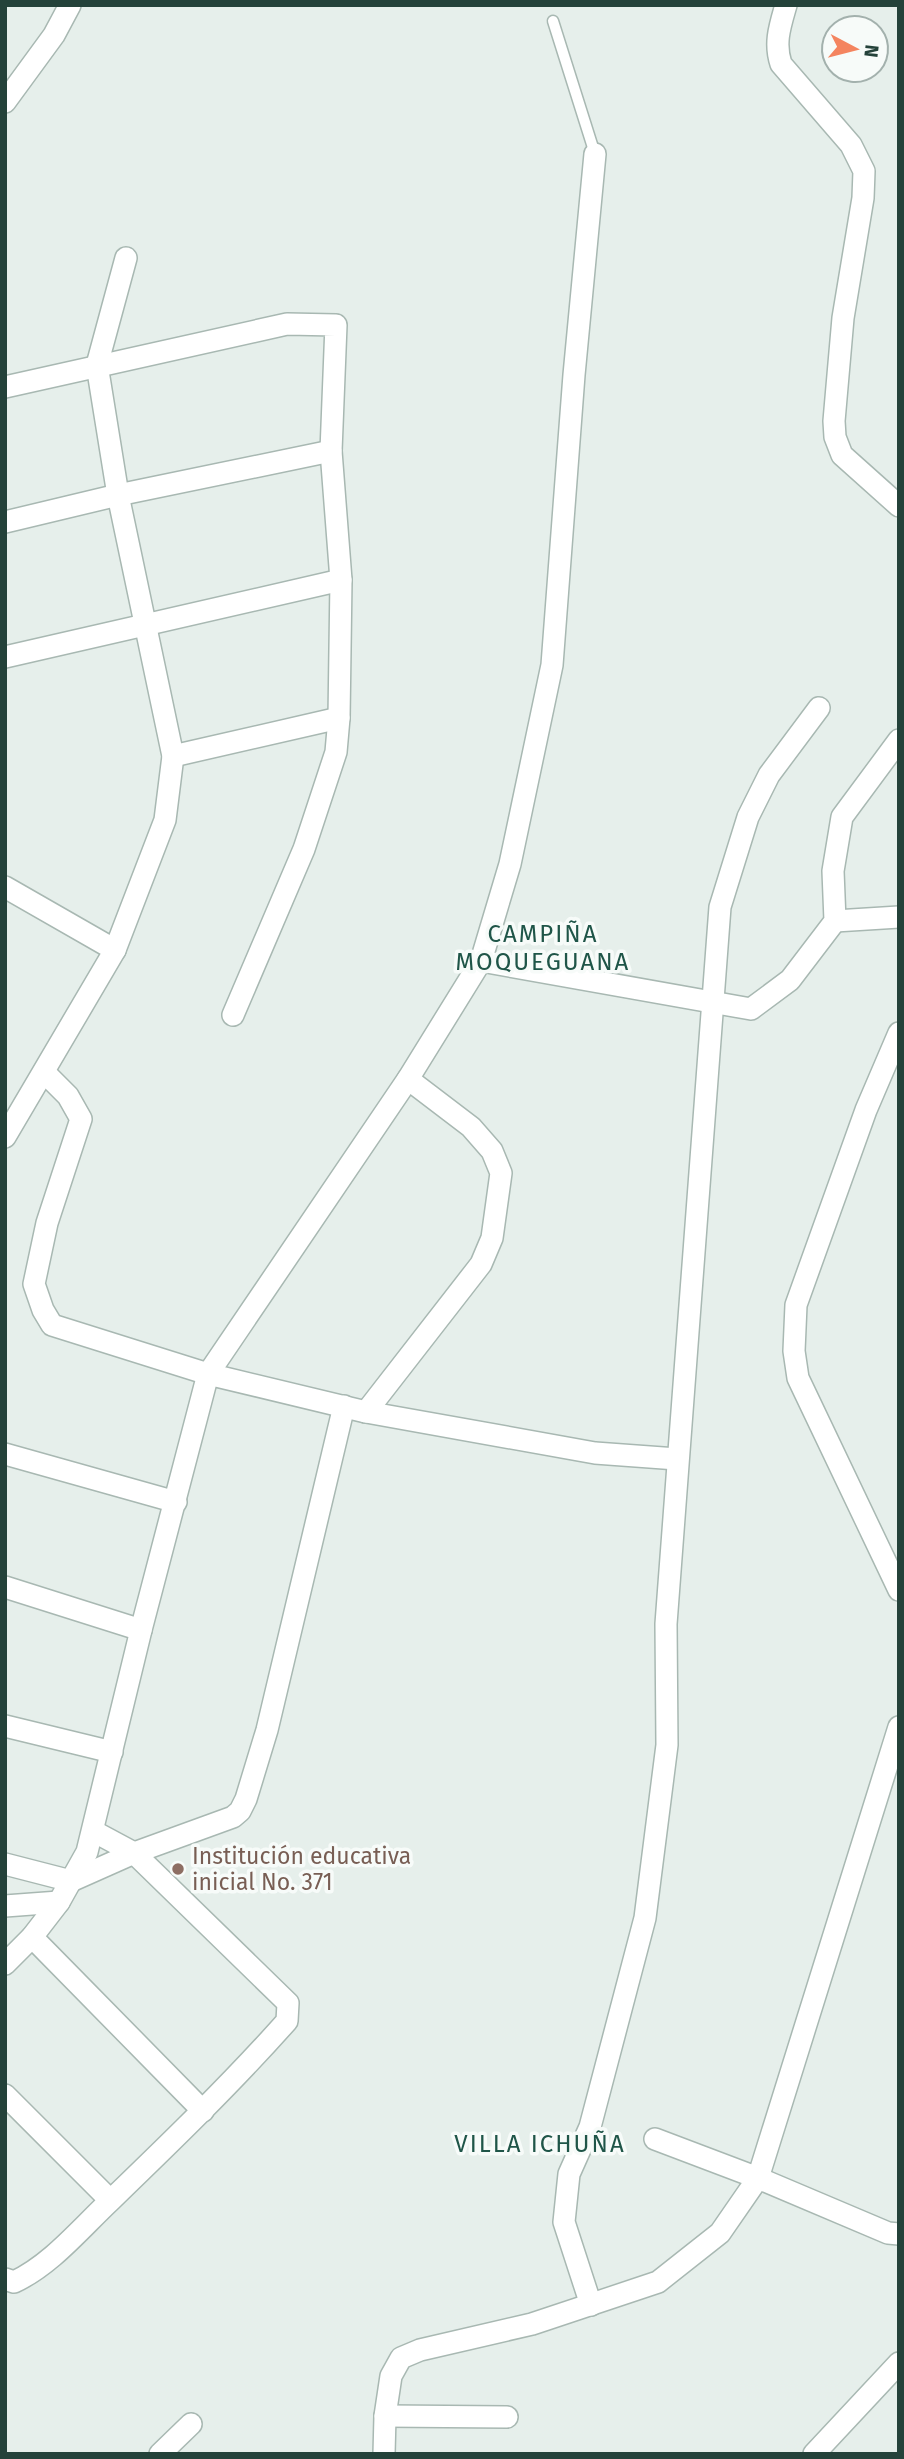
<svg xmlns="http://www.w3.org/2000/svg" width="904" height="2459" viewBox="0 0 904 2459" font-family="'Fira Sans',sans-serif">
	<rect width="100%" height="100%" fill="#e6efeb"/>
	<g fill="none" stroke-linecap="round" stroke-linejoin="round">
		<defs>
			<path id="service" d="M553 21 595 154"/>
			<g id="minor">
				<path d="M786 5C780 26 774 43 781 64L851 145 864 171 863 198 843 318 834 421 835 437 842 455 899 506"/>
				<path d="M5 102 54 35 70 5"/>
				<path d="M5 387 287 324 336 325 331 451 341 580 339 718 336 752 304 849 233 1015"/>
				<path d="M5 522 118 495 331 451"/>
				<path d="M5 657 341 580"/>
				<path d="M173 756 339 718"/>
				<path d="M5 887 115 950"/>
				<path d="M835 921 899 917"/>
				<path d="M481 961 751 1009 790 980 835 921 833 871 842 817 899 740"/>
				<path d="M899 1033 866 1110 796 1305 794 1351 798 1378 899 1590"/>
				<path d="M44 1072 68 1096 81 1119 47 1223 34 1284 43 1310 52 1325 208 1374 366 1412 595 1453 677 1459"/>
				<path d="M5 1137 115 950 165 820 173 756 118 495 97 365 126 258"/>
				<path d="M366 1412 481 1264 492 1238 501 1173 492 1151 471 1127 408 1079"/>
				<path d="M5 1454 176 1502"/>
				<path d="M5 1587 141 1630"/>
				<path d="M5 1726 112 1752"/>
				<path d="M5 1864 71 1881 134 1853 233 1817 240 1811 246 1799 267 1730 344 1406"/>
				<path d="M5 1906 59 1902"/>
				<path d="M32 1937 203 2111"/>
				<path d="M5 1964 32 1937 59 1902 87 1852 141 1630 208 1374 408 1079 481 961 510 864 552 665 574 375 595 154"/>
				<path d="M5 2095 110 2200"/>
				<path d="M655 2139 758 2178 888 2233 899 2234"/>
				<path d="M5 2279 14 2282C51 2265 81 2228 111 2200 171 2142 231 2084 287 2021L288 2003 134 1853 93 1831"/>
				<path d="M591 2305 564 2222 569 2174 590 2127 645 1918 667 1745 666 1624 720 907 748 817 769 775 819 708"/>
				<path d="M385 2416 507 2417"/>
				<path d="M160 2454 191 2424"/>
				<path d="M384 2454 385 2416 391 2376 401 2358 420 2350 532 2324 658 2282 720 2233 758 2178 899 1727"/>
				<path d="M814 2454 899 2363"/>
			</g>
		</defs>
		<use href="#service" stroke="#a8b8b2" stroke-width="13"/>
		<use href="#minor" stroke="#a8b8b2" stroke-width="24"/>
		<use href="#service" stroke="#fff" stroke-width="10"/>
		<use href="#minor" stroke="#fff" stroke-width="21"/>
	</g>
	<circle fill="#8d6e63" stroke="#f7fbf9" stroke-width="2.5" cx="178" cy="1869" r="7"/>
	<g text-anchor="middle" stroke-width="7" stroke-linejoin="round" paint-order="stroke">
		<g font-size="23" fill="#785e54" stroke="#f7fbf9" text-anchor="start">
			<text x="192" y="1864">Institución educativa<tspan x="192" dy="26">inicial No. 371</tspan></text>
		</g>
		<g font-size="24" letter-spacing="2" fill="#1f5548" stroke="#f7fbf9">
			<text x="543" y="942">CAMPIÑA<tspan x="543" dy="28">MOQUEGUANA</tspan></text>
			<text x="540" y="2152">VILLA ICHUÑA</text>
		</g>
	</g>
	<rect width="904" height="2459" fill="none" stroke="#24423a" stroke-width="14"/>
	<g transform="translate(855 49) rotate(97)"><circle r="33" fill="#f7fbf9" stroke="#a3b1ad" stroke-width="2"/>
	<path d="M0-5L12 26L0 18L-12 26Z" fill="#f4845f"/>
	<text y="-10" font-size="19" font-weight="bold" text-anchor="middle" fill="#24423a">N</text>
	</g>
</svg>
